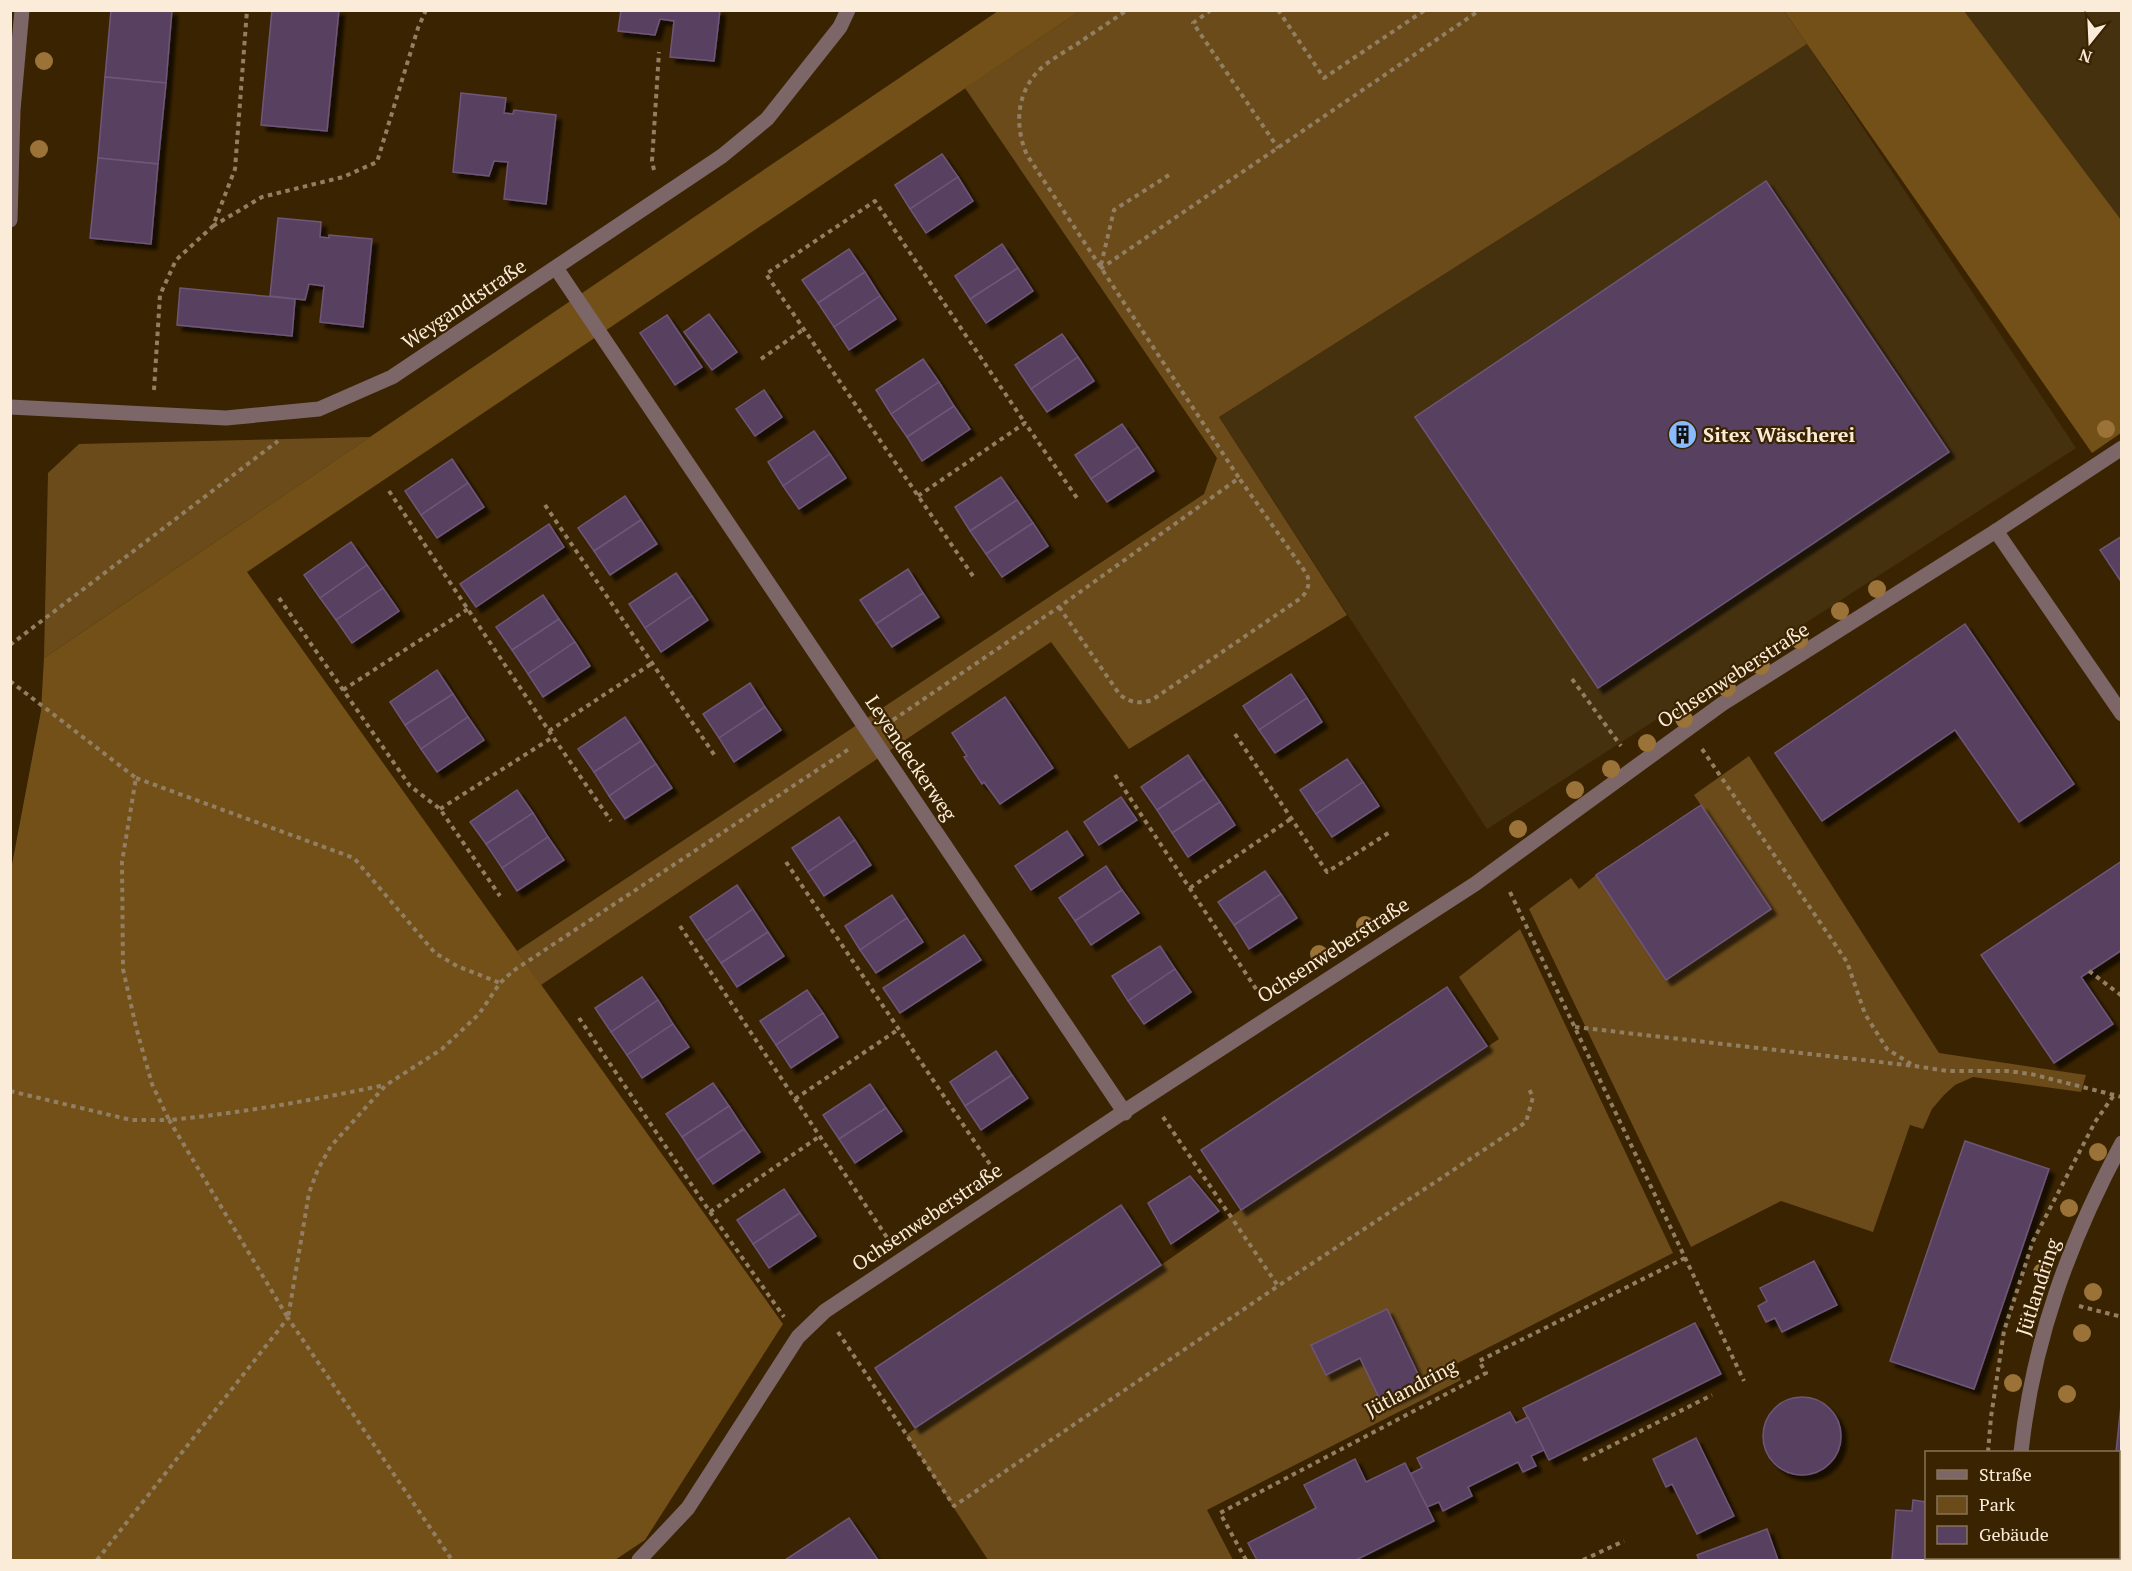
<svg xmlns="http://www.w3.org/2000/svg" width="2132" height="1571" viewBox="0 0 2132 1571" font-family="'PT Serif',serif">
	<defs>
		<filter id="shadow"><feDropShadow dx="5.5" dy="5.5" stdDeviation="1.5" flood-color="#0009"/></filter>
	</defs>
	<rect width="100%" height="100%" fill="#3a2300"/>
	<g fill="#46310f">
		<path d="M1953 11H2121V247Z"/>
		<path d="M1807 44 2076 448 1487 829 1219 417Z"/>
	</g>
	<g fill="#6b4b1a">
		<path d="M1080 11H1784L1807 44 1219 417 1347 615 1129 749 1051 642 541 985 517 951 1204 494 1217 458 965 88Z"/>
		<path d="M370 437 44 658 48 473 79 444Z"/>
		<path d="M1749 756 1939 1053 2086 1075 2081 1092 1973 1077 1955 1085 1944 1095 1932 1109 1923 1129 1910 1125 1873 1232 1781 1201 1691 1247 1529 909 1571 878 1579 889 1596 875 1666 980 1771 909 1694 795Z"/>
		<path d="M1520 929 1673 1253 1456 1364 1461 1380 1207 1510 1233 1560H988L906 1435 1161 1265 1240 1210 1499 1039 1459 977Z"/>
	</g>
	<g fill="#725018">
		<path d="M998 11H1080L247 572 783 1324 645 1540 615 1560H11L10 875 41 711 44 658Z"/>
		<path d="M1784 11H1964L2121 220V433L2092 453Z"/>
	</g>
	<g fill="#584061" stroke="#6e5679" stroke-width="1.5" filter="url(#shadow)">
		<path d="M111 10H172L166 83 105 77Z"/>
		<path d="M272 10H339L327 131 261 125Z"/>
		<path d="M621 10H720L714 61 670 57 674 21 660 19 655 35 618 31Z"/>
		<path d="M105 77 166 83 158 164 98 158Z"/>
		<path d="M461 93 506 98 504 113 513 114 514 110 556 115 546 204 504 199 508 162 494 161 489 176 453 172Z"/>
		<path d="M942 154 958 177 910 209 895 185Z"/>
		<path d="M98 158 158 164 151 244 90 238Z"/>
		<path d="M958 177 973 201 926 233 910 209Z"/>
		<path d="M1766 181 1949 452 1598 688 1415 417Z"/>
		<path d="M278 218 321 222 320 237 329 238V235L372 239 363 327 320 322 324 286 309 284 305 300 270 296Z"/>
		<path d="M1002 244 1018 268 970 299 955 276Z"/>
		<path d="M849 249 865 272 818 303 802 280Z"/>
		<path d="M1018 268 1033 291 986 323 970 299Z"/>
		<path d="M865 272 880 296 834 327 818 303Z"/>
		<path d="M180 288 295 299 292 336 177 325Z"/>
		<path d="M880 296 896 319 849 350 834 327Z"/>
		<path d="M709 314 737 352 712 370 684 332Z"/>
		<path d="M667 315 702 367 675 385 640 333Z"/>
		<path d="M1062 334 1078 357 1031 389 1015 365Z"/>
		<path d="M1078 357 1094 381 1047 412 1031 389Z"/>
		<path d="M923 359 939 382 891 414 876 390Z"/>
		<path d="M939 382 954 406 907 437 891 414Z"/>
		<path d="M764 390 782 417 755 436 736 409Z"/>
		<path d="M954 406 970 429 922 461 907 437Z"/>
		<path d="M1122 424 1138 447 1091 479 1075 455Z"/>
		<path d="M814 431 830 454 783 486 768 462Z"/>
		<path d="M1138 447 1154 471 1107 502 1091 479Z"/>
		<path d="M830 454 846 478 799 509 783 486Z"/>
		<path d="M452 459 468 483 421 515 405 491Z"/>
		<path d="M1001 477 1017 500 970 531 955 507Z"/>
		<path d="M468 483 484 507 437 538 421 515Z"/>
		<path d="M625 496 641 520 594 551 578 528Z"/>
		<path d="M1017 500 1033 523 986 554 970 531Z"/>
		<path d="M641 520 657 544 610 575 594 551Z"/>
		<path d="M1033 523 1048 546 1002 577 986 554Z"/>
		<path d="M549 524 564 547 476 607 460 584Z"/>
		<path d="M2122 536V583L2100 550Z"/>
		<path d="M351 542 367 565 320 598 304 575Z"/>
		<path d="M367 565 383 588 336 620 320 598Z"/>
		<path d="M908 569 923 593 876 624 860 600Z"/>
		<path d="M676 573 692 596 645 628 629 604Z"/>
		<path d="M383 588 399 611 352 643 336 620Z"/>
		<path d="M923 593 939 617 892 647 876 624Z"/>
		<path d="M543 595 559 619 512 650 496 627Z"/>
		<path d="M692 596 708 620 661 652 645 628Z"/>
		<path d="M559 619 575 642 528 674 512 650Z"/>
		<path d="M1965 624 2074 784 2019 822 1955 730 1822 821 1775 753Z"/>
		<path d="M575 642 590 666 543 697 528 674Z"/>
		<path d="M437 670 453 694 405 725 390 702Z"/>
		<path d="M1291 674 1307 698 1259 730 1243 706Z"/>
		<path d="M750 683 765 707 719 738 703 714Z"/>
		<path d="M453 694 468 717 421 749 405 725Z"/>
		<path d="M1005 697 1053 768 1000 804 984 782 982 784 964 757 967 756 952 733Z"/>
		<path d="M1307 698 1322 722 1275 753 1259 730Z"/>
		<path d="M765 707 781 730 734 762 719 738Z"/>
		<path d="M468 717 484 740 437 772 421 749Z"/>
		<path d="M625 717 641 741 594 772 578 749Z"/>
		<path d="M641 741 656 764 609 796 594 772Z"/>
		<path d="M1188 755 1204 779 1157 810 1141 787Z"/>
		<path d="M1347 759 1363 782 1316 814 1300 790Z"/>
		<path d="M656 764 672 788 625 819 609 796Z"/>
		<path d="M1204 779 1220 802 1172 833 1157 810Z"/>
		<path d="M1363 782 1379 806 1332 837 1316 814Z"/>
		<path d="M517 790 533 813 486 844 470 822Z"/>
		<path d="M1121 797 1137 820 1099 845 1084 822Z"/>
		<path d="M1220 802 1235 825 1188 857 1172 833Z"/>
		<path d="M1701 805 1771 909 1666 980 1596 875Z"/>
		<path d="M533 813 548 837 502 868 486 844Z"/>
		<path d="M839 817 855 840 808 872 792 848Z"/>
		<path d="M1067 831 1083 855 1031 890 1015 866Z"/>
		<path d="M548 837 564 860 517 891 502 868Z"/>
		<path d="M855 840 871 865 824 896 808 872Z"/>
		<path d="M2122 861V950L2081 977 2113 1024 2054 1063 1981 955Z"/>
		<path d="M1106 866 1122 890 1075 921 1059 898Z"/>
		<path d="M1265 871 1281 894 1234 925 1218 902Z"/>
		<path d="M737 885 753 909 706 941 690 917Z"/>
		<path d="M1122 890 1139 913 1091 945 1075 921Z"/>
		<path d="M1281 894 1297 918 1249 949 1234 925Z"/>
		<path d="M892 895 907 918 860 950 845 926Z"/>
		<path d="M753 909 768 932 721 963 706 941Z"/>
		<path d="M907 918 923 942 876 973 860 950Z"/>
		<path d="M768 932 784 956 737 987 721 963Z"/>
		<path d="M964 935 981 960 900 1013 883 988Z"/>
		<path d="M1160 946 1175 969 1128 1001 1112 976Z"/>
		<path d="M1175 969 1191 992 1144 1024 1128 1001Z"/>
		<path d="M642 977 658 1000 611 1032 595 1008Z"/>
		<path d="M1447 987 1487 1046 1241 1210 1201 1150Z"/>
		<path d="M807 990 823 1013 776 1045 760 1021Z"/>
		<path d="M658 1000 673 1024 627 1055 611 1032Z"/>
		<path d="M823 1013 838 1037 791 1068 776 1045Z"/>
		<path d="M673 1024 689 1047 642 1078 627 1055Z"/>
		<path d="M996 1051 1012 1075 965 1106 950 1082Z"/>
		<path d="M1012 1075 1028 1098 981 1130 965 1106Z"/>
		<path d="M713 1083 729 1106 682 1137 666 1114Z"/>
		<path d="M870 1084 886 1108 839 1139 823 1115Z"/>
		<path d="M729 1106 744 1129 697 1160 682 1137Z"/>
		<path d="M886 1108 902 1131 855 1163 839 1139Z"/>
		<path d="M744 1129 760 1152 713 1184 697 1160Z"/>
		<path d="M1965 1141 2049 1169 1974 1389 1890 1361Z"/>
		<path d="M1190 1176 1219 1211 1171 1244 1148 1203Z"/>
		<path d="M784 1189 800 1213 753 1244 737 1220Z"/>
		<path d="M1121 1205 1161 1265 915 1428 875 1368Z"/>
		<path d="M800 1213 816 1236 769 1268 753 1244Z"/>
		<path d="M1814 1261 1837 1305 1782 1332 1775 1318 1766 1322 1758 1306 1767 1301 1760 1288Z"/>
		<path d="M1387 1309 1423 1385 1382 1404 1360 1358 1326 1375 1311 1345Z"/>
		<path d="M1695 1323 1721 1374 1549 1460 1523 1408Z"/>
		<path d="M2122 1396V1529H2118V1452H2116Z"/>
		<circle cx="1802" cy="1436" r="39"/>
		<path d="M1510 1412 1516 1423 1528 1417 1544 1450 1531 1456 1536 1466 1523 1472 1518 1462 1468 1487 1472 1496 1443 1511 1439 1502 1427 1507 1410 1474 1422 1468 1417 1458Z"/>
		<path d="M1696 1438 1734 1516 1697 1534 1672 1484 1666 1487 1653 1459Z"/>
		<path d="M1355 1459 1366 1482 1405 1463 1434 1521 1356 1560H1257L1248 1543 1316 1508 1304 1485Z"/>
		<path d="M1913 1500 1926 1502V1558H1952V1560H1892L1896 1510 1912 1511Z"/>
		<path d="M849 1518 878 1560H785Z"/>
		<path d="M1767 1529 1778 1560H1699L1697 1555Z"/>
	</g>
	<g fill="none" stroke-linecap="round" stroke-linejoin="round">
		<g stroke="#927f63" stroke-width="4" stroke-dasharray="4.5 4.5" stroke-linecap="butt">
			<path d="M1211 10 1193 23 1278 148"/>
			<path d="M1278 10 1324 78 1425 10"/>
			<path d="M654 170 652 161 659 52"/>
			<path d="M1169 175 1114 210 1100 269 1480 10"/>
			<path d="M213 226 262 197 343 177 377 162 418 28 426 10"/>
			<path d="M761 359 804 329"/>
			<path d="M154 390 160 295 176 260 213 226 235 169 247 10"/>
			<path d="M389 491 553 737 611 821"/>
			<path d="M918 496 1025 423 1077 498"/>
			<path d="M545 505 715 756"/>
			<path d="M973 576 766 274 875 201 1025 423"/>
			<path d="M279 598 410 786 440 809 500 896"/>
			<path d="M1059 607 1120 695C1131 703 1140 704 1152 700L1301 598C1308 591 1311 582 1306 573L1239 478"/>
			<path d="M10 645 278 441"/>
			<path d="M1572 679 1621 746"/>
			<path d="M10 681 136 778 122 862 123 969 136 1027 152 1084 169 1120C242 1113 313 1100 385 1085"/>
			<path d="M343 690 468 609"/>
			<path d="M893 720 1059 607 1239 478 1027 155C1013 123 1017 87 1046 64 1056 57 1067 50 1077 44 1093 33 1110 22 1127 10"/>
			<path d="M549 731 651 664"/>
			<path d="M1235 734 1327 872 1390 832"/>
			<path d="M1702 749 1847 962 1865 1014 1887 1049 1911 1064"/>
			<path d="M1115 775 1260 995"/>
			<path d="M136 778 354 858 435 953 457 966 500 983"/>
			<path d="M440 809 553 737"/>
			<path d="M786 862 993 1169"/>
			<path d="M1190 888 1292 818"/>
			<path d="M1510 892 1744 1381"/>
			<path d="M680 926 888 1239"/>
			<path d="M2089 971 2122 996"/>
			<path d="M579 1018 710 1212 784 1317"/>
			<path d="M1575 1027 1915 1066 1947 1071H2007L2031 1074 2122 1097"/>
			<path d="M10 1091 131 1120H169L288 1318 309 1193 318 1169 331 1146 386 1085 442 1049 479 1014 500 983 513 971 849 749"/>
			<path d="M795 1099 899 1029"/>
			<path d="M1163 1117 1278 1286 1526 1122 1533 1097 1528 1087"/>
			<path d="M710 1212 820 1136"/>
			<path d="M2079 1306 2122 1317"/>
			<path d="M838 1332 954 1506 1278 1286"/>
			<path d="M1988 1452 1991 1417 2004 1331 2033 1241 2095 1122 2114 1095"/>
			<path d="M1583 1460 1712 1395"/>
			<path d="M1980 1558 1981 1560"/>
			<path d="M97 1560 288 1318 452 1560"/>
			<path d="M1246 1560 1220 1513 1486 1373 1479 1361 1685 1258"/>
			<path d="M1583 1560 1624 1541"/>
		</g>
		<g stroke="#7c6667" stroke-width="15">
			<path d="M10 220 13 110 22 10"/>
			<path d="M556 268 1125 1113"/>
			<path d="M10 407 226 418 319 409 392 377 722 156 767 119 840 27 848 10"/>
			<path d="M1996 531 2122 714"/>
			<path d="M2021 1452C2033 1340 2069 1242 2122 1143"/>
			<path d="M2017 1558V1560"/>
			<path d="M639 1560 688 1508 798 1337 825 1311 1131 1107 1475 884 1722 704 1996 531 2122 448"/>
		</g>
	</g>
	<g fill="#9b7338">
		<circle cx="44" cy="61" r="9"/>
		<circle cx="39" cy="149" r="9"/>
		<circle cx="2106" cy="429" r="9"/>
		<circle cx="1877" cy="589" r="9"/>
		<circle cx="1840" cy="611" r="9"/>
		<circle cx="1799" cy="640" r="9"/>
		<circle cx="1761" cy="666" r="9"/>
		<circle cx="1727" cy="688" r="9"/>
		<circle cx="1684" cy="719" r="9"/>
		<circle cx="1647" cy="743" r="9"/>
		<circle cx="1611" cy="769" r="9"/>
		<circle cx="1575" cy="790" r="9"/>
		<circle cx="1518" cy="829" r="9"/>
		<circle cx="1365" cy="925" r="9"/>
		<circle cx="1319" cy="954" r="9"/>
		<circle cx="2098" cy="1152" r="9"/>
		<circle cx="2069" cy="1208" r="9"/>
		<circle cx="2042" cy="1272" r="9"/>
		<circle cx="2093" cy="1292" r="9"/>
		<circle cx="2027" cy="1321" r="9"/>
		<circle cx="2082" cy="1333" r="9"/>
		<circle cx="2013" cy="1383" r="9"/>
		<circle cx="2067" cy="1394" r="9"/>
	</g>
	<defs>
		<symbol id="building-disc" viewBox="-11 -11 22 22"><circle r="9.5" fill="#88bafc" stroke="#3a2300"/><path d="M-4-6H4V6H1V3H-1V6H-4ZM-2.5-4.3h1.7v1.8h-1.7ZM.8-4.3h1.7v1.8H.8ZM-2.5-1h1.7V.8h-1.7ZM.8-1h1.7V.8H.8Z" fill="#111"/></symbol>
	</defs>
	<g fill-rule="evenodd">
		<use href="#building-disc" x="1666" y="418" width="33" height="33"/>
	</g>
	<g text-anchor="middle" stroke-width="4.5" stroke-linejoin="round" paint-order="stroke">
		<g font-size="20" fill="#fbecd9" stroke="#3a2300">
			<text transform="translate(464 304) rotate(-34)" y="7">Weygandtstraße</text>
			<text transform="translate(1733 675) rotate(-33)" y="7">Ochsenweberstraße</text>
			<text transform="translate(911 758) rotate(56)" y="7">Leyendeckerweg</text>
			<text transform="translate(1333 950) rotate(-33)" y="7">Ochsenweberstraße</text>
			<text transform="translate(927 1217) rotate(-34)" y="7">Ochsenweberstraße</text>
			<text transform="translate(2038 1287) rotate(-72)" y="7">Jütlandring</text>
			<text transform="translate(1411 1388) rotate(-28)" y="7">Jütlandring</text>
		</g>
		<g font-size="20" font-weight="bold" fill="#fbecd9" stroke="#3a2300" text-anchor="start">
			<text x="1703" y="442">Sitex Wäscherei</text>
		</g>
	</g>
	<rect width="2132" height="1571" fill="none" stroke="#fbecd9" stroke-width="24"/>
	<rect x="1925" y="1451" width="195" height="108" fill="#3a2300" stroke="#877357" stroke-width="1.5"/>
	<rect x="1937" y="1470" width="30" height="9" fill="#7c6667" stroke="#877357" stroke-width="1.5"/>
	<text x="1979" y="1481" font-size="18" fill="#fbecd9">Straße</text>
	<rect x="1937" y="1496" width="30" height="18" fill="#6b4b1a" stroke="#877357" stroke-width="1.5"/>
	<text x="1979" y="1511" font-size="18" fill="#fbecd9">Park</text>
	<rect x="1937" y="1526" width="30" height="18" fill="#584061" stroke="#877357" stroke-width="1.5"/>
	<text x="1979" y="1541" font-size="18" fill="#fbecd9">Gebäude</text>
	<g transform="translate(2090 42) rotate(198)" stroke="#3a2300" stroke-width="4.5" paint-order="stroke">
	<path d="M0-4.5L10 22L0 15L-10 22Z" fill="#fbecd9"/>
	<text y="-9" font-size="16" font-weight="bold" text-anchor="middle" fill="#fbecd9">N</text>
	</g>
</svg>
